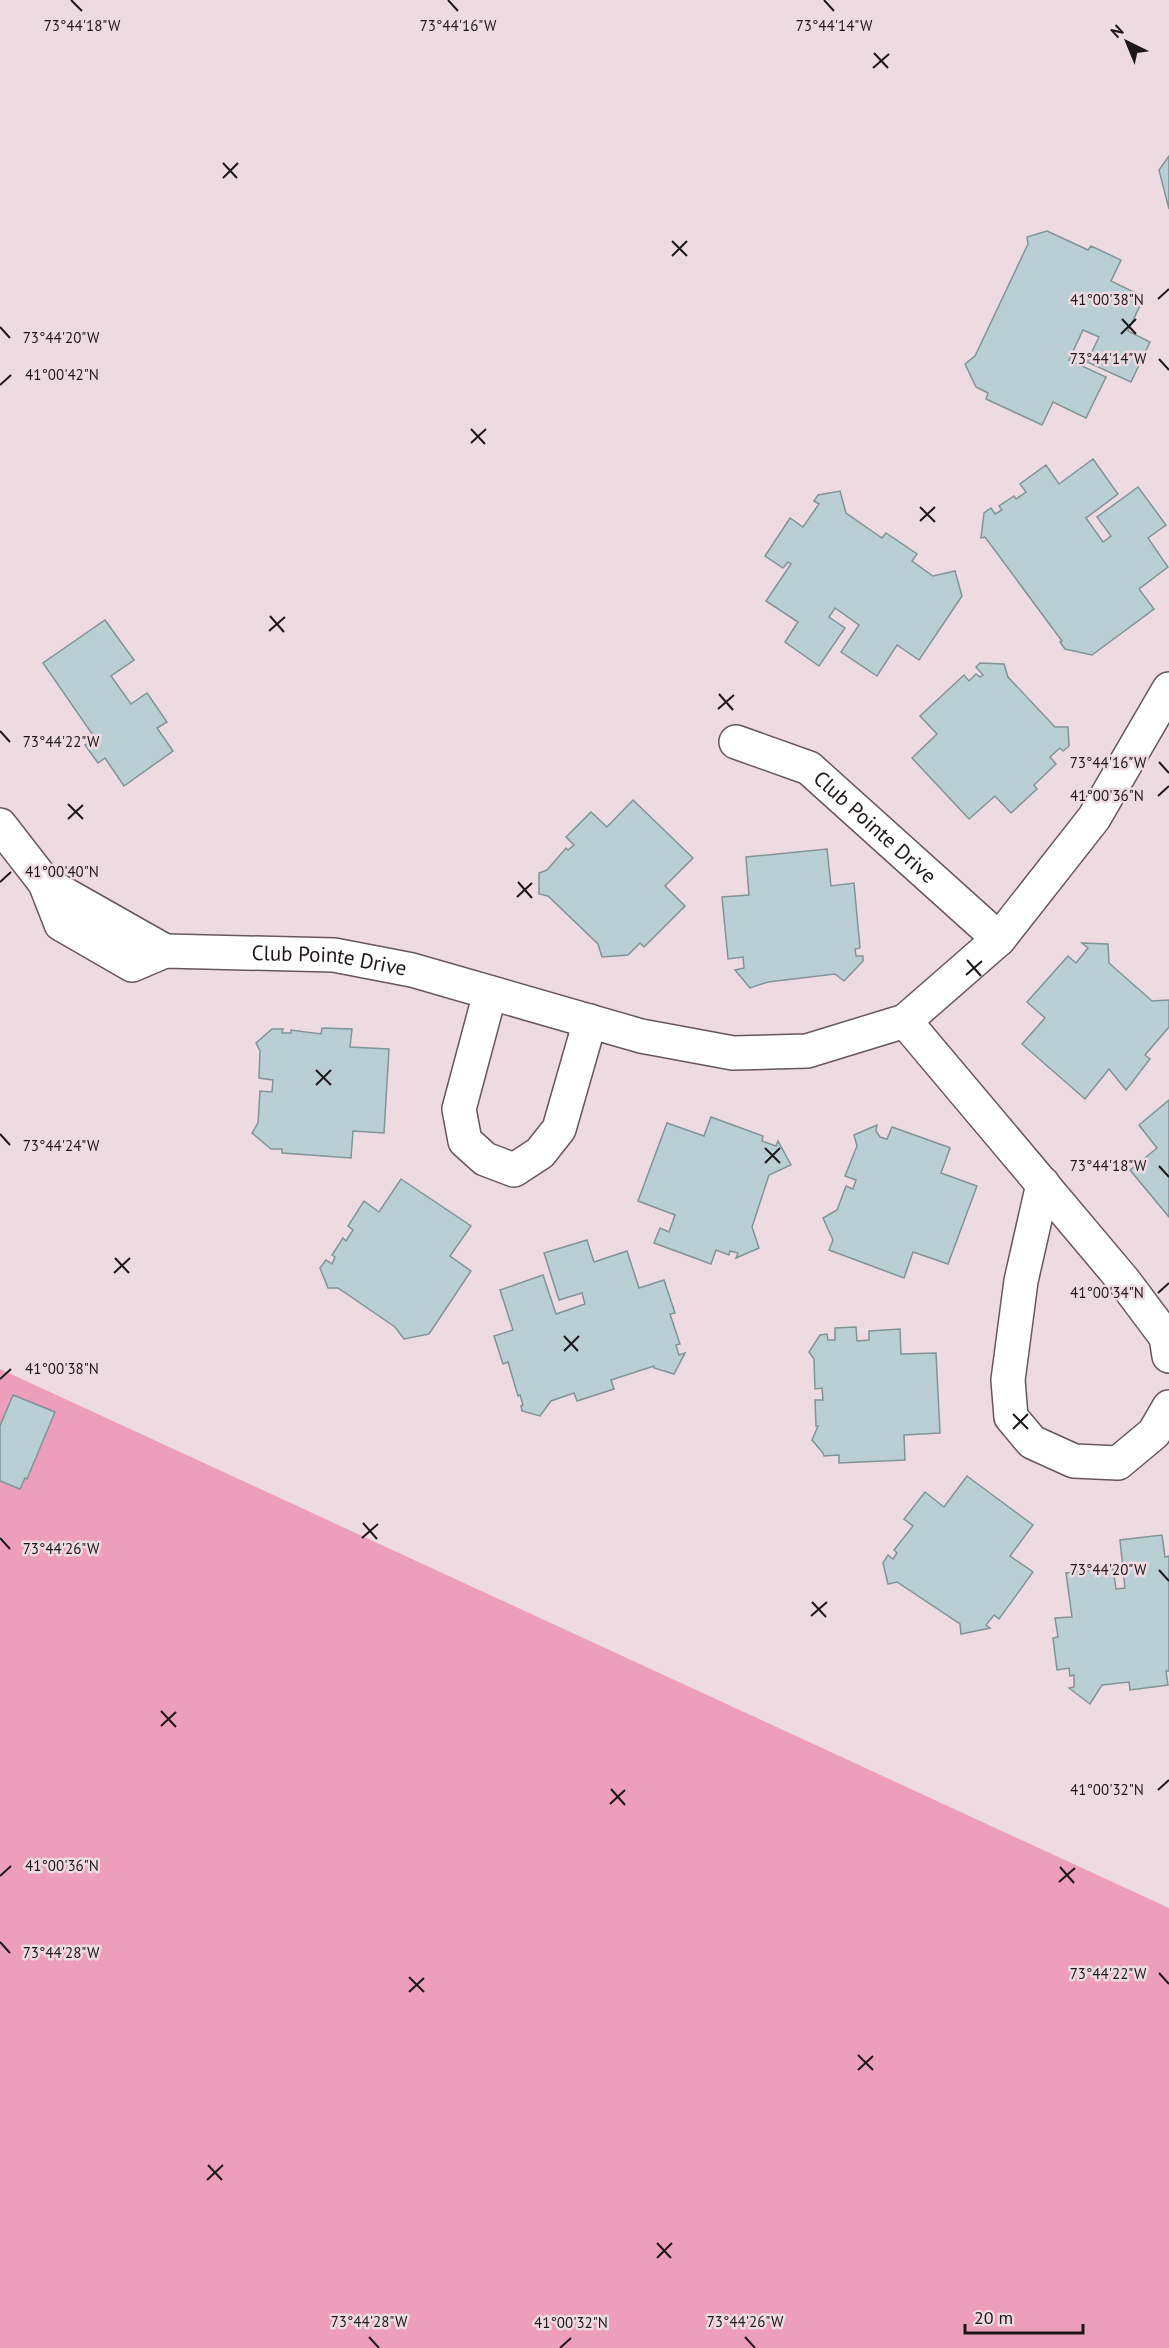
<svg xmlns="http://www.w3.org/2000/svg" width="1169" height="2348" viewBox="0 0 1169 2348" font-family="'PT Sans',sans-serif">
	<rect width="100%" height="100%" fill="#eedbe1"/>
	<path fill="#ec9eba" d="M0 1369 1169 1908V2348H0Z"/>
	<g fill="#bacfd4" stroke="#809498" stroke-width="1.5">
		<path d="M1169 156V209L1159 170Z"/>
		<path d="M1047 231 1088 250 1091 246 1121 260 1111 281 1144 297 1128 331 1150 342 1131 382 1087 362 1099 337 1083 330 1069 360 1106 377 1086 418 1053 402 1042 425 986 399 988 393 976 387 965 364 975 356 1028 244 1027 237Z"/>
		<path d="M1093 459 1118 494 1086 518 1103 542 1111 536 1097 517 1138 487 1166 525 1148 538 1168 567 1139 589 1154 609 1092 655 1065 649 1060 642 1062 641 985 537 981 538 984 513 991 508 995 514 1002 510 999 506 1014 496 1016 499 1026 492 1020 484 1046 465 1059 484Z"/>
		<path d="M840 491 846 513 882 538 886 533 917 554 912 561 933 576 955 571 962 596 919 660 897 645 877 676 841 652 859 625 835 608 829 617 845 628 819 666 785 642 798 622 766 601 791 564 788 562 783 568 765 556 790 518 803 527 819 504 814 501 818 495Z"/>
		<path d="M105 620 134 660 111 676 131 704 147 693 167 722 157 728 173 751 124 786 105 758 98 763 85 745 95 738 43 663Z"/>
		<path d="M980 663 1004 664 1008 677 1055 727H1068L1069 746 1063 751 1060 748 1050 757 1056 764 1034 785 1037 789 1011 813 995 796 969 819 912 758 937 734 920 716 964 675 969 681 976 674 980 677 983 675 976 667Z"/>
		<path d="M633 800 693 858 665 886 685 906 644 947 640 943 628 955 602 957 598 944 548 896 539 894V873L547 870 566 848 568 850 574 845 566 837 591 812 607 827Z"/>
		<path d="M827 849 831 886 854 883 860 948 855 949 856 956H863V961L844 981 835 974 768 982 750 988 735 970 744 968 743 957 728 959 722 897 749 895 746 857Z"/>
		<path d="M1082 943 1108 944 1109 963 1152 1001 1169 1000V1027L1145 1055 1150 1059 1130 1085 1126 1090 1109 1069 1085 1099 1022 1044 1045 1018 1027 1002 1068 956 1076 963 1088 948Z"/>
		<path d="M322 1028 352 1029 350 1047 389 1049 384 1133 353 1131 351 1158 282 1153V1149H271L252 1133 258 1123 260 1091 272 1092 273 1080 259 1078 260 1051 256 1043 272 1029H283L282 1033H291V1030L321 1034Z"/>
		<path d="M1169 1100V1217L1130 1170 1157 1148 1139 1125Z"/>
		<path d="M711 1117 763 1136 762 1141 776 1146 778 1141 791 1165 769 1175 752 1227 759 1248 736 1258 738 1253 730 1251 729 1255 716 1250 711 1264 654 1243 660 1228 669 1232 675 1215 638 1201 667 1123 704 1136Z"/>
		<path d="M877 1125 876 1131 880 1137 887 1139 892 1127 948 1147 950 1148 941 1173 977 1186 948 1264 913 1252 904 1278 829 1250 833 1240 823 1218 837 1210 846 1186 853 1189 856 1180 845 1176 857 1146 854 1135Z"/>
		<path d="M401 1179 471 1226 450 1256 471 1271 429 1334 404 1339 395 1327 338 1288H328L320 1268 326 1260 332 1264 335 1257 332 1255 343 1238 346 1241 353 1230 348 1226 364 1201 379 1212Z"/>
		<path d="M587 1240 594 1262 627 1251 639 1288 664 1280 675 1313 670 1314 680 1344 676 1345 679 1355 685 1353 674 1374 654 1368V1366L611 1380 614 1389 577 1401 574 1393 551 1401 540 1416 522 1411 521 1406 523 1405 520 1395 518 1396 508 1362 503 1364 494 1336 513 1330 500 1290 543 1275 556 1314 585 1304 582 1293 559 1300 544 1253Z"/>
		<path d="M856 1327 857 1341 869 1340V1331L900 1329 901 1354 936 1353 940 1433 904 1435 905 1460 839 1463V1455L824 1456 823 1453 812 1440 818 1426H816L815 1400H823L822 1388 815 1389 814 1359 809 1352 820 1335 827 1334 828 1340H835V1328Z"/>
		<path d="M13 1395 55 1412 27 1479 25 1478 20 1489 0 1481V1426Z"/>
		<path d="M967 1476 1033 1525 1010 1556 1033 1572 999 1619 994 1615 986 1625 990 1628 961 1634 960 1624 897 1582 888 1584 883 1563 888 1555 893 1559 897 1553 894 1550 913 1526 904 1519 925 1492 944 1507Z"/>
		<path d="M1162 1535 1165 1557 1169 1556V1671H1166L1168 1685 1130 1690 1129 1682 1102 1685 1090 1704 1069 1688 1074 1687V1675L1070 1676 1069 1668 1057 1670 1053 1638 1058 1637 1055 1618 1072 1617 1066 1573 1113 1568 1116 1589 1125 1588 1120 1540Z"/>
	</g>
	<g fill="none" stroke-linecap="round" stroke-linejoin="round">
		<defs>
			<g id="minor">
				<path id="s1" d="M736 742 809 768 999 939"/>
				<path id="s2" d="M0 825 45 883 61 924 132 965 165 951 334 955 412 970 641 1036 733 1053 807 1051 905 1021 999 939 1094 818 1169 689"/>
				<path d="M45 883 165 951"/>
				<path d="M490 993 459 1109 465 1141 485 1159 514 1170 540 1153 559 1129 590 1021"/>
				<path d="M905 1021 1124 1281 1166 1337 1169 1356"/>
				<path d="M1043 1184 1021 1281 1008 1380 1011 1417 1032 1442 1074 1461 1118 1463 1154 1433 1169 1407"/>
			</g>
		</defs>
		<use href="#minor" stroke="#67565c" stroke-width="36"/>
		<use href="#minor" stroke="#fff" stroke-width="33"/>
	</g>
	<path fill="none" stroke="#1e1719" stroke-width="2" d="M71 0 82 11M448 0 458 11M824 0 834 11M874 53 888 68M873 68 889 54M223 163 237 178M223 178 238 163M672 241 687 256M672 256 687 241M1158 299 1169 289M1122 319 1136 334M0 327 10 338M1121 334 1136 319M1159 359 1169 370M0 385 11 375M471 429 485 444M471 443 486 429M920 507 935 522M920 521 935 507M270 616 284 632M269 631 285 617M719 694 733 710M718 709 734 695M0 731 10 742M1159 762 1169 773M1158 796 1169 786M68 804 83 819M68 819 83 805M0 882 11 872M518 882 532 898M517 897 532 883M967 960 981 976M966 975 982 961M316 1070 331 1085M316 1085 331 1070M0 1134 10 1145M765 1148 780 1163M765 1163 780 1148M1159 1166 1169 1177M115 1258 129 1273M114 1273 130 1258M1158 1293 1169 1283M564 1336 578 1351M564 1351 579 1336M0 1379 11 1369M1013 1414 1028 1429M1013 1429 1028 1414M363 1523 377 1539M0 1538 10 1549M362 1538 378 1524M1159 1570 1169 1581M812 1602 826 1617M811 1616 827 1602M161 1711 176 1727M161 1726 176 1712M611 1789 625 1805M1158 1790 1169 1780M610 1804 625 1790M1060 1867 1074 1883M0 1876 11 1866M1059 1882 1075 1868M0 1942 10 1953M1159 1973 1169 1984M409 1977 424 1992M409 1992 424 1978M858 2055 873 2070M858 2070 873 2056M208 2165 222 2180M207 2180 223 2165M657 2243 671 2258M657 2258 672 2243M369 2337 379 2348M745 2337 755 2348M560 2348 571 2338"/>
	<g text-anchor="middle" stroke-width="5" stroke-linejoin="round" paint-order="stroke">
		<g font-size="21" fill="#1e1719" stroke="#eedbe1">
			<text dy="7" stroke="none"><textPath href="#s1" startOffset="166">Club Pointe Drive</textPath></text>
			<text dy="7" stroke="none"><textPath href="#s2" startOffset="400">Club Pointe Drive</textPath></text>
		</g>
	</g>
	<g font-size="15" text-anchor="middle" fill="#1e1719" stroke="#eedbe1" stroke-width="5" stroke-linejoin="round" paint-order="stroke">
		<text x="82" y="31">73°44'18"W</text>
		<text x="834" y="31">73°44'14"W</text>
		<text x="458" y="31">73°44'16"W</text>
		<text x="1107" y="305">41°00'38"N</text>
		<text x="61" y="343">73°44'20"W</text>
		<text x="1108" y="364">73°44'14"W</text>
		<text x="62" y="380">41°00'42"N</text>
		<text x="61" y="747">73°44'22"W</text>
		<text x="1108" y="768">73°44'16"W</text>
		<text x="1107" y="801">41°00'36"N</text>
		<text x="62" y="877">41°00'40"N</text>
		<text x="61" y="1151">73°44'24"W</text>
		<text x="1108" y="1171">73°44'18"W</text>
		<text x="1107" y="1298">41°00'34"N</text>
		<text x="62" y="1374">41°00'38"N</text>
		<text x="61" y="1554">73°44'26"W</text>
		<text x="1108" y="1575">73°44'20"W</text>
		<text x="1107" y="1795">41°00'32"N</text>
		<text x="62" y="1871">41°00'36"N</text>
		<text x="61" y="1958">73°44'28"W</text>
		<text x="1108" y="1979">73°44'22"W</text>
		<text x="369" y="2327">73°44'28"W</text>
		<text x="745" y="2327">73°44'26"W</text>
		<text x="571" y="2328">41°00'32"N</text>
	</g>
	<g transform="translate(1127 42) rotate(317)" stroke="#eedbe1" stroke-width="4.5" paint-order="stroke">
	<path d="M0-4.5L10 22L0 15L-10 22Z" fill="#1e1719"/>
	<text y="-9" font-size="16" font-weight="bold" text-anchor="middle" fill="#1e1719">N</text>
	</g>
	<path d="M965 2324v9h118v-9" fill="none" stroke="#1e1719" stroke-width="3"/>
	<text x="974" y="2324" font-size="18" fill="#1e1719" stroke="#eedbe1" stroke-width="4.5" paint-order="stroke">20 m</text>
</svg>
